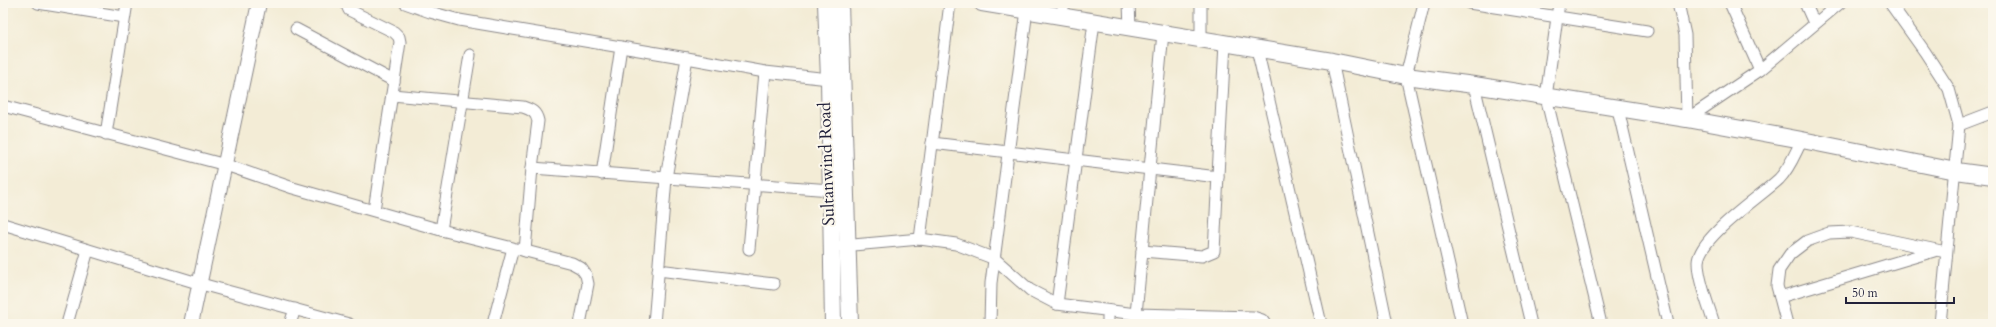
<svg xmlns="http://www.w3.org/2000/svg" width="1996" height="327" viewBox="0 0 1996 327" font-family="Cardo,serif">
	<rect width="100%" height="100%" fill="#fbf7ec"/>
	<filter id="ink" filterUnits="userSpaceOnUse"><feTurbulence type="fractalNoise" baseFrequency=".025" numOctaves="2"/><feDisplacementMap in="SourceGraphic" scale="8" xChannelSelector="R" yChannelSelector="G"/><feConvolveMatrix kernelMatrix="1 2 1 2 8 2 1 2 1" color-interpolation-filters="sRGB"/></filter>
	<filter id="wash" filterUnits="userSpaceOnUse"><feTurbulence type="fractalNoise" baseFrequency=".012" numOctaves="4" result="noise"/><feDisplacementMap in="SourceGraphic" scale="16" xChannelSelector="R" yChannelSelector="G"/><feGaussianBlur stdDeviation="0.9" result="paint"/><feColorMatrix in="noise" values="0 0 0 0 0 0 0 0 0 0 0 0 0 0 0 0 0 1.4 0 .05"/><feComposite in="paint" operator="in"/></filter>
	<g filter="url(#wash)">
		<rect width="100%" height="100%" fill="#f3ecd6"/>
	</g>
	<g filter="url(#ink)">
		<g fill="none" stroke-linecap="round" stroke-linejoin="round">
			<defs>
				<g id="minor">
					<path d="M38 3 124 17"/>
					<path d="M346 3 349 10 394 32 399 37 400 42 374 210"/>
					<path d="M405 3 430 12 459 20 687 58 666 178 654 324"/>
					<path d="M1063 3V15"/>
					<path d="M1129 3 1130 28"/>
					<path d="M1424 3 1406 76 1462 324"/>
					<path d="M1469 3 1647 31"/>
					<path d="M1559 3 1546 97 1601 324"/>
					<path d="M1678 3 1685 35 1687 119"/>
					<path d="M1730 3 1760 70"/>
					<path d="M1805 3 1814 23"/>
					<path d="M1890 3 1925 52 1949 89 1959 125 1940 324"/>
					<path d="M296 29 394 81"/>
					<path d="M1201 39V3"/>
					<path d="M1257 49 1321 324"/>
					<path d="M687 58 765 72 829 79"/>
					<path d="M1332 61 1387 324"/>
					<path d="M1474 85 1531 324"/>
					<path d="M392 95 523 107C532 110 536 112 538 121L532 168"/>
					<path d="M3 106 226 165 293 188 441 230 513 248 493 324"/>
					<path d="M1618 109 1668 324"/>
					<path d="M1687 119 1760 70 1840 3"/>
					<path d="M1959 125 1993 112"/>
					<path d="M106 134 127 3"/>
					<path d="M932 143 1218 177"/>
					<path d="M602 174 621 47"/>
					<path d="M3 224 201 284 349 324"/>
					<path d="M441 230 470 55"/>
					<path d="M920 239 950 3"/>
					<path d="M842 246 920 239 956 244 995 259 1030 290 1057 304 1136 314 1253 317 1262 320 1265 324"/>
					<path d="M518 249 572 263 581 268 586 275 588 284 580 324"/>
					<path d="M749 249 765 72"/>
					<path d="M525 251 532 168 831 190"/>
					<path d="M1142 251 1202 256 1214 251 1225 43"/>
					<path d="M658 270 774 284"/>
					<path d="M1780 297 1934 251"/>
					<path d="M1057 304 1094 22"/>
					<path d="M1108 311V324"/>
					<path d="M1136 314 1163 33"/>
					<path d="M67 324 88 250"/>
					<path d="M290 324 295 309"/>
					<path d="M990 324 991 283 1027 10"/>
					<path d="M1714 324C1709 306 1698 281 1698 262 1699 237 1760 197 1779 179 1790 168 1795 153 1802 140"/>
					<path d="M1787 324 1777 286 1779 270 1790 254 1807 241 1829 233 1851 232 1946 252"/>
				</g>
				<path id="tertiary" d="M191 324 259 3"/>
				<g id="secondary">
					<path d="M826 3 829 79 833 324"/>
					<path d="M840 3 850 324"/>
					<path d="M982 3 1332 61 1406 76 1474 85 1687 119 1802 140 1956 171 1993 176"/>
				</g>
			</defs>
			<use href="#minor" stroke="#8a8788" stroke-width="13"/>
			<use href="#tertiary" stroke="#8a8788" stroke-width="16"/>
			<use href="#secondary" stroke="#8a8788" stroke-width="18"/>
			<use href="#minor" stroke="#fff" stroke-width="11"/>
			<use href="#tertiary" stroke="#fff" stroke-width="14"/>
			<use href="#secondary" stroke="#fff" stroke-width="16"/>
		</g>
	</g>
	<g text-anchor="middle" stroke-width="4" stroke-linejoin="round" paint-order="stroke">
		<g font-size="17" fill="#22223b" stroke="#fbf7ec">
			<text transform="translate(826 164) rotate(-92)" y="6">Sultanwind Road</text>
		</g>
	</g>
	<rect width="1996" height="327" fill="none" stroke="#fbf7ec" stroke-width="16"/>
	<path d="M1846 297v6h108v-6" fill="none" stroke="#22223b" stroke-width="2"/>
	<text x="1852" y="297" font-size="12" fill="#22223b" stroke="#fbf7ec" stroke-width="3" paint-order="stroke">50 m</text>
</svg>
